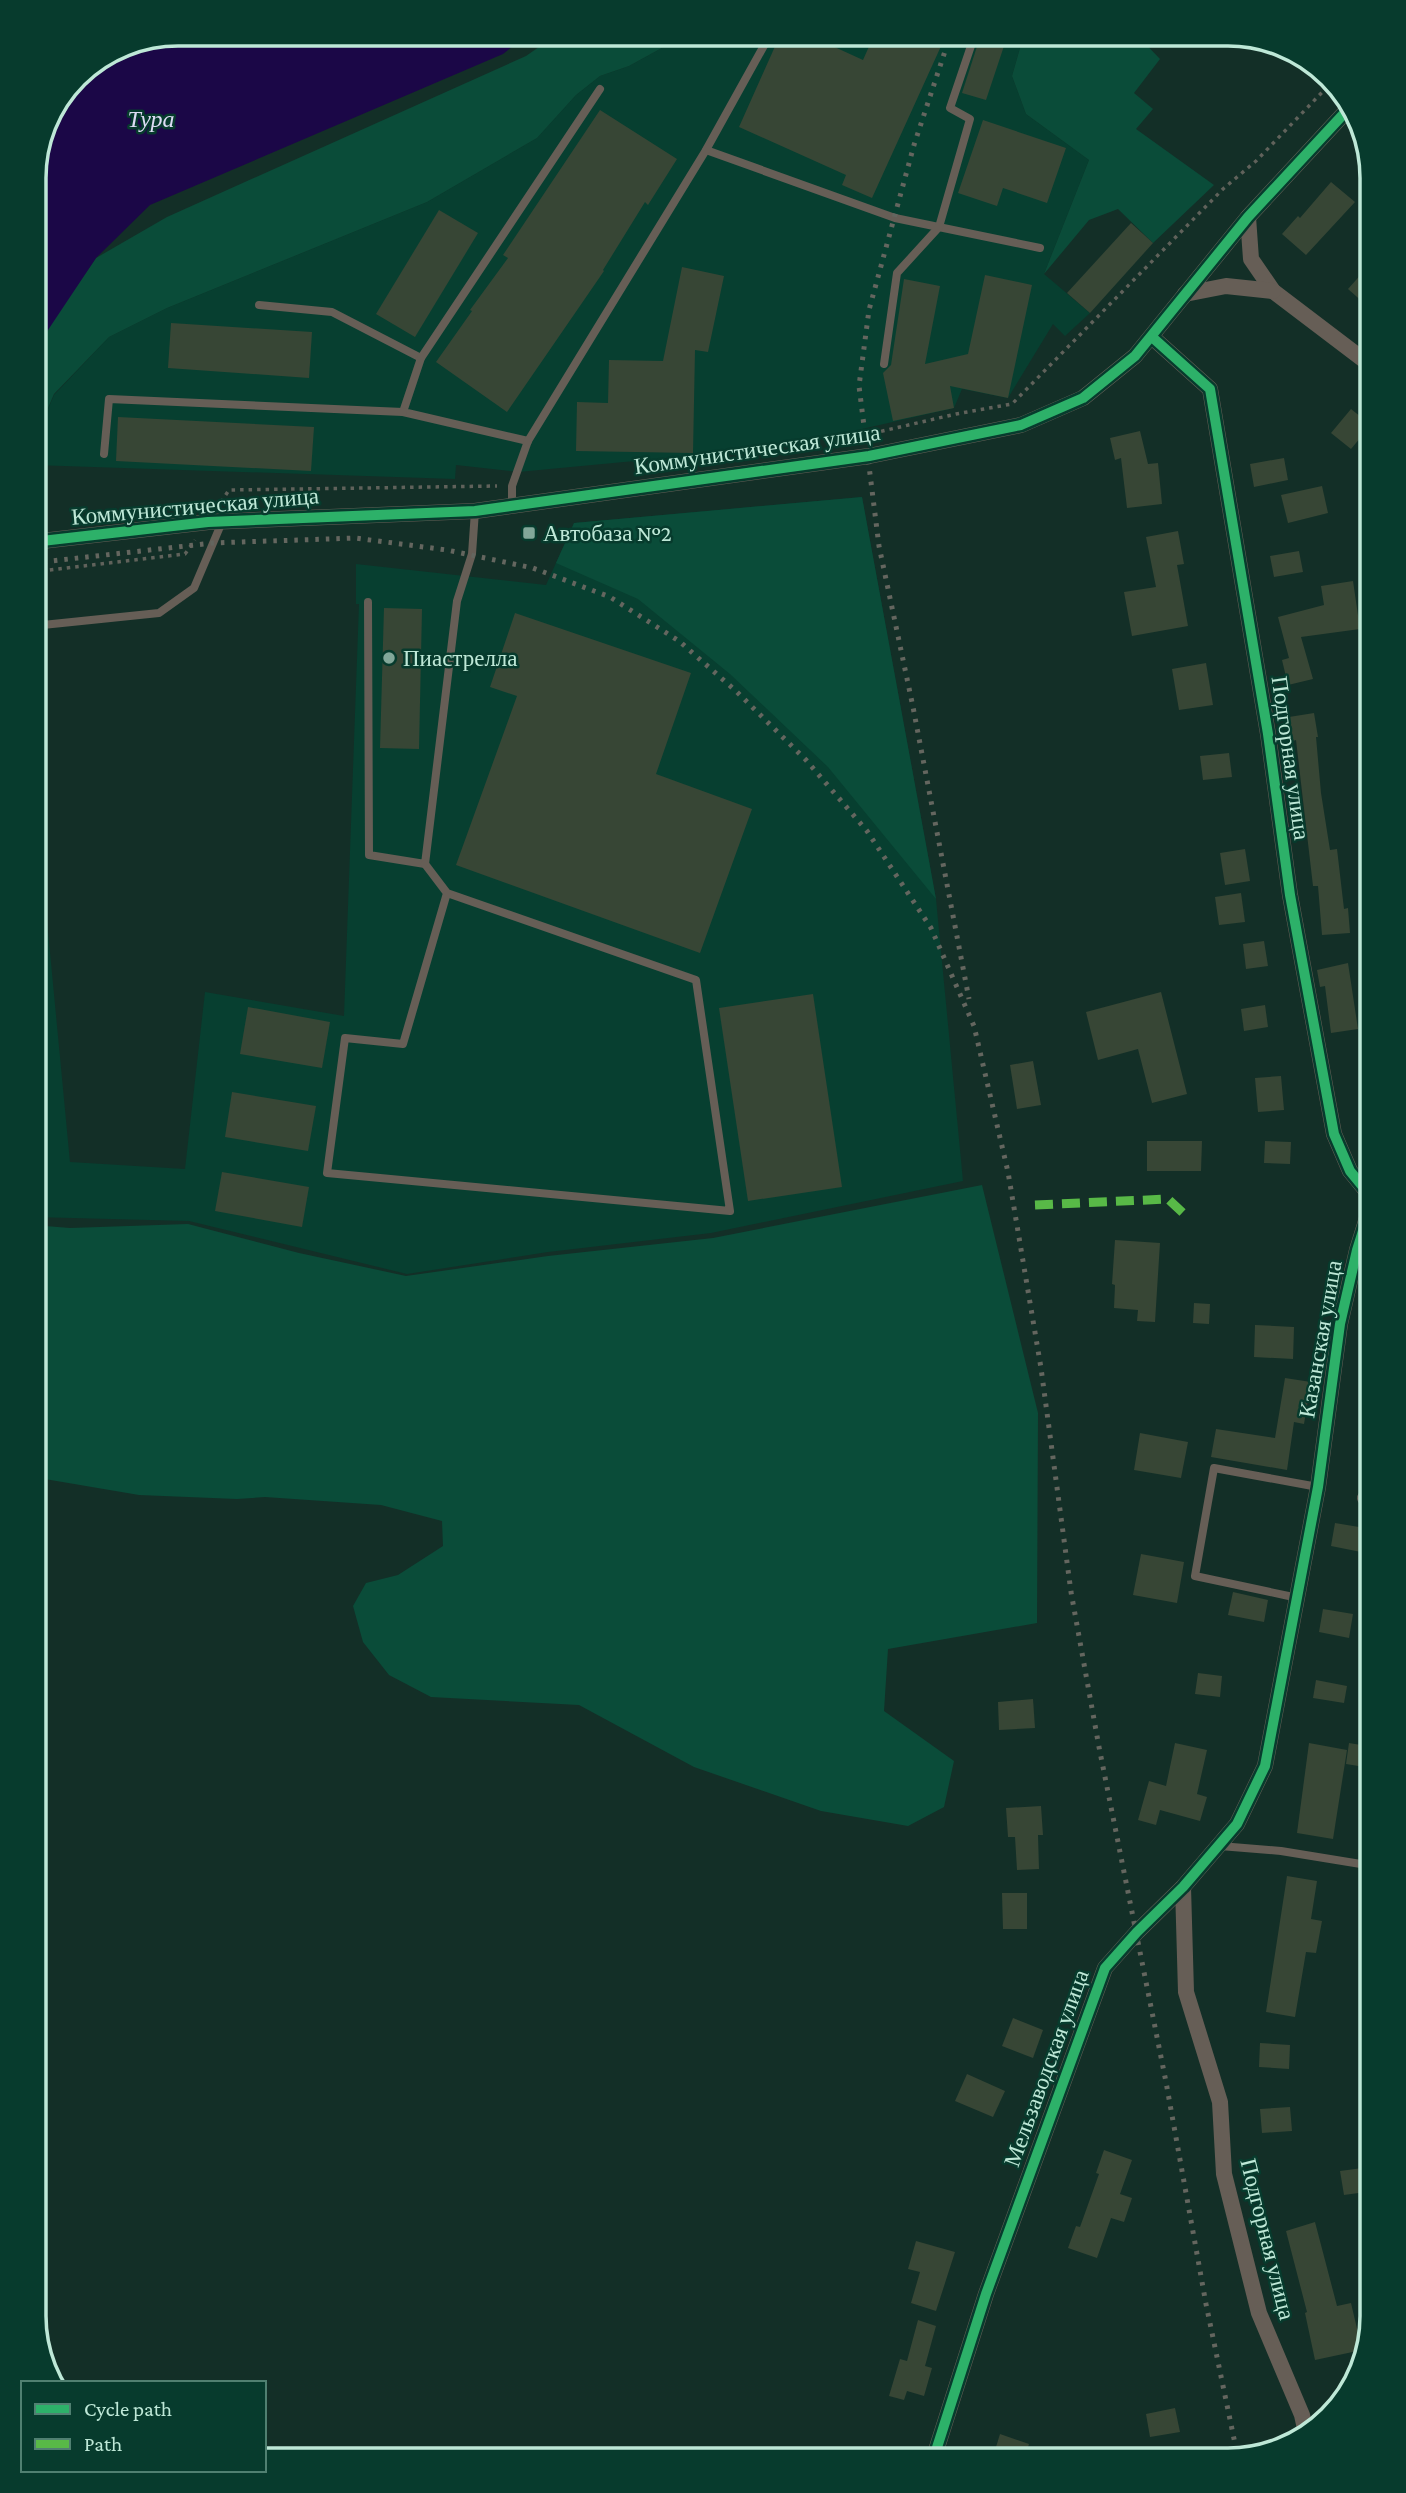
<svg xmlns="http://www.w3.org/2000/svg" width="1406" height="2493" viewBox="0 0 1406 2493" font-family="'Crimson Pro',serif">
	<rect width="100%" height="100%" fill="#132f27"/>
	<g fill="#073f30">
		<path d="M689 33 1024 34 1012 76 1026 114 1089 160 1044 274 1090 313 1065 336 1053 324 1008 398 962 389 954 408 783 447 518 472 456 465 455 479 34 465V441L54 395 109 337 167 308 427 202 537 138 576 95 600 76 629 66Z"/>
		<path d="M862 497 936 899 963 1181 711 1233 548 1252 407 1274 189 1221 33 1217V774L70 1162 185 1169 205 992 344 1016 359 604H356V564L546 585 574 523Z"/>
	</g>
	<g fill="#0a4c39">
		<path d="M559 33H689L629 66 600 76 576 95 537 138 427 202 167 308 109 337 54 394 34 441 35 346 96 258 167 217 526 56Z"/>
		<path d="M1024 34H1136L1160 59 1134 93 1153 109 1136 129 1214 185 1153 243 1118 209 1089 220 1044 274 1089 160 1026 114 1012 76Z"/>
		<path d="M862 497 936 899 828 767 730 674 638 599 556 563 574 523Z"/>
		<path d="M982 1185 1038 1413 1037 1623 888 1649 884 1711 954 1761 944 1807 908 1826 821 1811 694 1767 579 1705 431 1697 389 1675 363 1642 353 1606 366 1583 398 1575 443 1546 442 1521 381 1505 265 1497 237 1499 139 1495 33 1477V1225L70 1228 188 1224 299 1253 406 1276 548 1256 713 1238Z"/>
	</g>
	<path fill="#1b0747" d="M177 33H530L503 54 150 205 96 258 34 351V168L44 122 76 75 122 44Z"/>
	<g fill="#374635">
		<path d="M781 33H804L863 60 875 33H918L942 44 872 198 842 185 846 175 739 127Z"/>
		<path d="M981 34H1008L986 100 962 93Z"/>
		<path d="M600 110 677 159 648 205 645 202 603 270 604 271 507 412 436 362 472 311 470 310 508 258 503 255Z"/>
		<path d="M983 120 1066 148 1047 203 1003 188 997 206 958 193Z"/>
		<path d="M1331 182 1355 202 1306 255 1282 234 1298 216 1300 218Z"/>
		<path d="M439 210 478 233 415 337 376 314Z"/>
		<path d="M1131 223 1153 243 1090 313 1067 293Z"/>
		<path d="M1373 261V311L1348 289Z"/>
		<path d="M682 267 724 276 708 352 695 350 693 453 576 451 577 402 608 403 609 360 663 361Z"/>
		<path d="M985 275 1032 285 1008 398 950 386 954 408 893 421 883 373 891 365 904 279 940 286 925 364 968 354Z"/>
		<path d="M171 323 312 332 309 378 168 368Z"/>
		<path d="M1351 409 1371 425 1351 449 1331 433Z"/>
		<path d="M118 417 314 427 311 471 116 461Z"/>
		<path d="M1140 431 1148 464 1158 463 1162 504 1127 508 1121 458 1115 460 1110 438Z"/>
		<path d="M1284 458 1288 480 1254 487 1250 464Z"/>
		<path d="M1322 486 1328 513 1288 523 1281 495Z"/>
		<path d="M1178 531 1184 564 1177 565 1188 626 1132 636 1124 592 1156 587 1146 537Z"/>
		<path d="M1299 551 1303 572 1274 577 1270 556Z"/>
		<path d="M1353 581 1360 629 1301 637 1313 679 1288 685 1282 660 1289 658 1278 617 1324 605 1321 586Z"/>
		<path d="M384 608 422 609 419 749 380 748Z"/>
		<path d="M515 613 691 673 656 774 752 809 700 953 456 865 517 696 490 687Z"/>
		<path d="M1206 663 1213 705 1179 710 1172 669Z"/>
		<path d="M1314 713 1318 737H1316L1321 793 1330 850 1337 849 1344 909 1348 908 1350 933 1322 935 1318 886H1313L1296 740 1293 741 1289 717Z"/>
		<path d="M1229 753 1232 777 1203 780 1200 756Z"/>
		<path d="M1245 849 1250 881 1225 885 1220 853Z"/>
		<path d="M1241 893 1245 922 1219 925 1215 897Z"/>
		<path d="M1264 941 1268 966 1246 969 1243 944Z"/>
		<path d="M1348 963 1358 1029 1331 1033 1325 986 1320 987 1317 970Z"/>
		<path d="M1161 992 1187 1094 1152 1103 1138 1049 1098 1060 1086 1012Z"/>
		<path d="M813 994 842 1187 748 1201 719 1008Z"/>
		<path d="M1265 1005 1268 1027 1244 1031 1241 1009Z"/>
		<path d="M248 1007 330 1022 322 1068 240 1054Z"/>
		<path d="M1033 1061 1041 1105 1017 1109 1010 1065Z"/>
		<path d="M1281 1076 1284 1110 1258 1112 1255 1078Z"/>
		<path d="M232 1092 316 1106 308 1151 225 1137Z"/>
		<path d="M1147 1141H1202L1201 1171H1147Z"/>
		<path d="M1265 1141 1291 1142 1290 1164 1264 1163Z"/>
		<path d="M222 1172 309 1187 302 1227 215 1211Z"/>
		<path d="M1115 1240 1160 1243 1155 1322 1137 1321 1138 1310 1114 1308 1115 1285 1112 1284Z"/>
		<path d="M1194 1303 1210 1304 1209 1324 1193 1323Z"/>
		<path d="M1255 1325 1294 1327 1293 1359 1254 1357Z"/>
		<path d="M1285 1378 1311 1382 1304 1424 1294 1422 1287 1470 1211 1457 1216 1429 1275 1438Z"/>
		<path d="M1140 1433 1188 1442 1181 1478 1134 1470Z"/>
		<path d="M1335 1523 1365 1528 1361 1552 1331 1546Z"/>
		<path d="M1141 1554 1184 1562 1177 1603 1133 1595Z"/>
		<path d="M1233 1592 1268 1600 1264 1622 1228 1615Z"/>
		<path d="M1323 1609 1353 1614 1349 1638 1319 1632Z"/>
		<path d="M1198 1673 1222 1676 1220 1697 1195 1694Z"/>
		<path d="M1316 1680 1347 1686 1344 1703 1313 1698Z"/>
		<path d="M1033 1699 1035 1728 999 1730 998 1702Z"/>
		<path d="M1175 1743 1207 1750 1197 1794 1207 1797 1200 1821 1160 1810 1156 1825 1138 1820 1149 1781 1166 1786Z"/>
		<path d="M1309 1743 1347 1750 1333 1839 1297 1833Z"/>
		<path d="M1349 1743 1373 1747 1371 1768 1346 1764Z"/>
		<path d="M1041 1806 1043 1835H1038L1039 1869 1017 1870 1015 1837H1008L1006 1808Z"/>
		<path d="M1287 1876 1317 1881 1311 1919 1322 1921 1316 1953 1306 1952 1295 2017 1266 2012Z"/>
		<path d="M1002 1893H1027V1929H1003Z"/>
		<path d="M1013 2018 1043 2030 1033 2058 1002 2046Z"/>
		<path d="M1260 2043 1290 2045 1289 2069 1259 2067Z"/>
		<path d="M967 2074 1005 2091 993 2117 955 2101Z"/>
		<path d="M1290 2107 1292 2131 1262 2133 1260 2109Z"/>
		<path d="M1104 2150 1132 2160 1120 2194 1132 2198 1124 2222 1111 2218 1097 2258 1068 2248 1076 2226 1080 2227 1099 2174 1096 2173Z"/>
		<path d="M1370 2167 1373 2191 1344 2195 1340 2171Z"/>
		<path d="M1315 2222 1337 2306 1351 2303 1362 2350 1315 2360 1305 2313 1307 2312 1286 2231Z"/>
		<path d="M916 2241 955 2252 936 2311 911 2303 920 2272 908 2269Z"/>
		<path d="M918 2320 936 2326 925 2366 932 2368 924 2396 907 2391 904 2400 889 2396 900 2359 907 2361Z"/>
		<path d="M1175 2408 1180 2432 1150 2437 1146 2414Z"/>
		<path d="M1000 2434 1029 2444 1024 2460H992Z"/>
	</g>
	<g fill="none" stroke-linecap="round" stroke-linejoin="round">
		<g stroke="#60625b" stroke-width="3.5" stroke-dasharray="3.5 5" stroke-linecap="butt">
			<path d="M848 439 956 414 1012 404 1223 189 1256 161 1331 83"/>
			<path d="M221 502 229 490 497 486"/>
			<path d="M33 572 185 554 195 540"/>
		</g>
		<g stroke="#665e56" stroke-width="8">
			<path d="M706 150 895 218 1040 248"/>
			<path d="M259 305 332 312 421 358"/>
			<path d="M884 364 897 273 939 227 970 119 950 108 975 34"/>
			<path d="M528 441 403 412 421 358 600 89"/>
			<path d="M104 454 109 399 403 412"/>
			<path d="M512 505V486L528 441 706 150 771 33"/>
			<path d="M368 602 369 855 425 864 457 601 472 554 475 511"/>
			<path d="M33 626 159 613 194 588 222 522"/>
			<path d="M425 864 447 893 696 980 730 1211 327 1173 345 1038 403 1044 447 893"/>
			<path d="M1298 1598 1195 1576 1214 1468 1318 1487"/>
			<path d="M1220 1846 1281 1851 1373 1866"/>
		</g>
		<g stroke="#665e56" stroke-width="16">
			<path d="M1248 217 1251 259 1273 291 1373 367"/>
			<path d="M1185 294 1226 286 1273 291"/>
			<path d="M33 542 208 522 475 511 869 456 1021 425 1083 398 1135 356 1248 217 1351 106"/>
			<path d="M1365 1498 1373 1500"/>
			<path d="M1183 1887 1186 1992 1220 2102 1224 2174 1259 2313 1302 2415 1306 2433"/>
			<path d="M933 2460 986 2294 1105 1968 1137 1932 1183 1887 1237 1824 1265 1766 1318 1487 1340 1324 1357 1250 1373 1199 1350 1171 1334 1134 1290 895 1268 734 1210 389 1152 337"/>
		</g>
		<g stroke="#64665f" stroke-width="5" stroke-dasharray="3.5 7" stroke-linecap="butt">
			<path d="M951 33 914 145 869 310 859 386 879 546 913 707 969 999"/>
			<path d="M33 563 213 543 355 538 447 550 533 568 610 597 679 641 736 691 806 760 867 831 931 928 974 1026 1008 1172 1041 1368 1071 1592 1099 1747 1166 2082 1206 2304 1238 2458"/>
		</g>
		<path stroke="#58b947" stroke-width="9" stroke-dasharray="18 9" stroke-linecap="butt" d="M1035 1205 1168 1199 1183 1213"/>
		<defs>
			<g id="cycleway">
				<path d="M33 542 208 522 475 511 869 456 1021 425 1083 398 1135 356 1248 217 1351 106"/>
				<path d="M933 2460 986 2294 1105 1968 1137 1932 1183 1887 1237 1824 1265 1766 1318 1487 1340 1324 1357 1250 1373 1199 1350 1171 1334 1134 1290 895 1268 734 1210 389 1152 337"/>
			</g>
		</defs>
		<use href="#cycleway" stroke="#073b2d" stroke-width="15"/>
		<use href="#cycleway" stroke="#2db169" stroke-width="10"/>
	</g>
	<g fill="#82a799" stroke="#073b2d" stroke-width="2.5">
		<rect x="522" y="526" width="14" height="14" rx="3.5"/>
		<circle cx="389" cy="658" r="7"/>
	</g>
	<g text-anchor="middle" stroke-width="5" stroke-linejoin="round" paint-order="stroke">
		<g font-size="23" fill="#bee8d7" stroke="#073b2d">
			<text transform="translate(757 449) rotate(-8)" y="8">Коммунистическая улица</text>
			<text transform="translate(195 506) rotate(-5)" y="8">Коммунистическая улица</text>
			<text transform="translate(1291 758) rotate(82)" y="8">Подгорная улица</text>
			<text transform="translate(1320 1339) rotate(-80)" y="8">Казанская улица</text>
			<text transform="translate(1046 2068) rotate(-70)" y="8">Мельзаводская улица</text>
			<text transform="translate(1268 2239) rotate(76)" y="8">Подгорная улица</text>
		</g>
		<g font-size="23" fill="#bee8d7" stroke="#073b2d" text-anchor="start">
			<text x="543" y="541">Автобаза №2</text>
			<text x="403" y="666">Пиастрелла</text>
		</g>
		<g font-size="24" font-style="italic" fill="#dcdbf4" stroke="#073b2d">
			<text x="151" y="127">Тура</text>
		</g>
	</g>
	<path d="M0 0H1406V2493H0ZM178 46H1228A132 132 0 0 1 1360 178V2316A132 132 0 0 1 1228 2448H178A132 132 0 0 1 46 2316V178A132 132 0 0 1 178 46Z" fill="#073b2d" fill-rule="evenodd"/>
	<path fill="none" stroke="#bee8d7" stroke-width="3.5" d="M178 46H1228A132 132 0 0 1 1360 178V2316A132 132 0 0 1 1228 2448H178A132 132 0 0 1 46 2316V178A132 132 0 0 1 178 46Z"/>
	<rect x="21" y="2381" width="245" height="91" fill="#073b2d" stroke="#508071" stroke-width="2"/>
	<rect x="35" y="2404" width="35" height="10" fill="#2db169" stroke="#508071" stroke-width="2"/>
	<text x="84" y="2416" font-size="21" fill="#bee8d7">Cycle path</text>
	<rect x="35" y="2439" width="35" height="10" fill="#58b947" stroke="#508071" stroke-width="2"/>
	<text x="84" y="2451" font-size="21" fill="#bee8d7">Path</text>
</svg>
